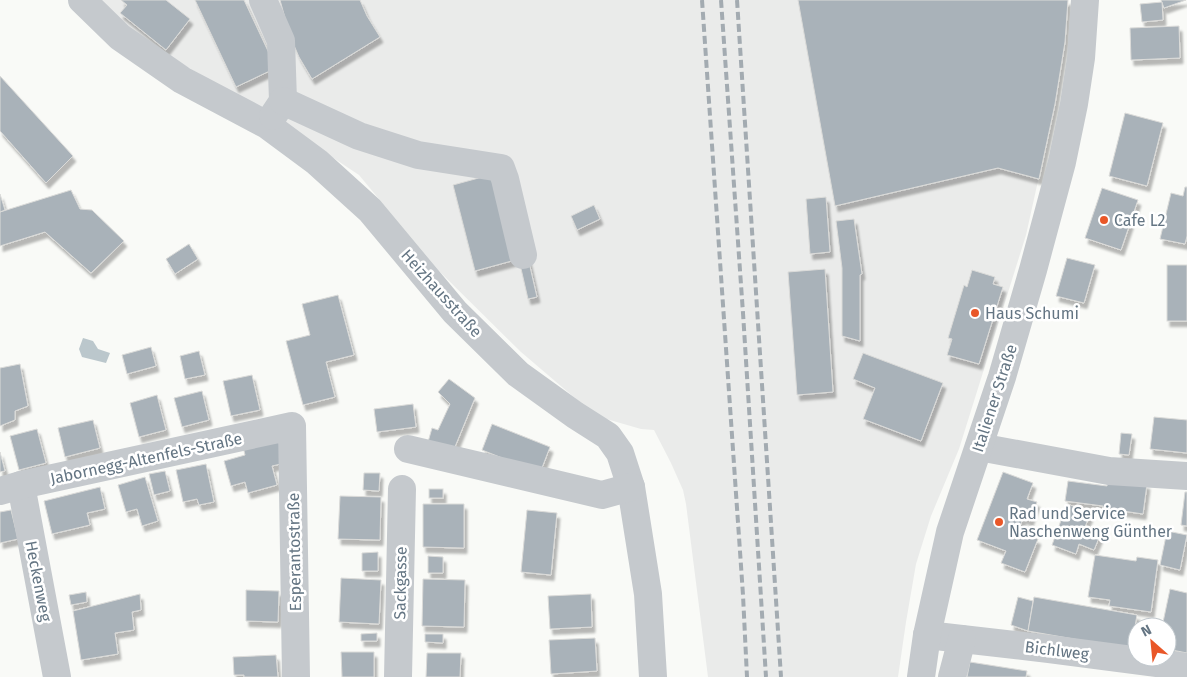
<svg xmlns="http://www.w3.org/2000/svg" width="1187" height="677" viewBox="0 0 1187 677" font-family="'Fira Sans',sans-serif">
	<defs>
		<filter id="shadow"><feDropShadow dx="3" dy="5.5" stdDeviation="1" flood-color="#0004"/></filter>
	</defs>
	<rect width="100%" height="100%" fill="#f9faf7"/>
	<path fill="#eaebea" d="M97 0H1068L1065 42 1055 104 1026 235 959 449 931 516 916 564 906 622 898 677H708L686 504 683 490 671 463 654 430 641 429 596 416 521 352 439 271 359 175 266 113 128 32Z"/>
	<path fill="#bbc7cc" d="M83 338 93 341 98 349 110 353 106 363 82 357 79 349Z"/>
	<g fill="#a9b2b9" stroke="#dbdbd9" filter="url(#shadow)">
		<path d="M121 0H166L190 19 166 50 120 13 127 5Z"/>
		<path d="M195 0H244L276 68 236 87Z"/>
		<path d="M280 0H360L367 16 380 37 312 79 299 57 290 36Z"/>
		<path d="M798 0H1068L1065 42 1055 104 1039 179 998 168 835 206Z"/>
		<path d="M1161 0H1186L1164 8Z"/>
		<path d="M1162 2 1163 20 1142 22 1140 4Z"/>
		<path d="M1179 26 1180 58 1131 60 1130 28Z"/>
		<path d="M0 76 73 156 46 183 0 131Z"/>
		<path d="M1125 113 1163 123 1147 186 1109 176Z"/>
		<path d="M497 173 519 259 475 271 453 185Z"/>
		<path d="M1185 187H1187V236L1185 244 1160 239 1171 193 1183 196Z"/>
		<path d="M1102 188 1138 200 1121 250 1085 238Z"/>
		<path d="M71 190 80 209 92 210 124 241 91 273 45 232 0 246V212Z"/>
		<path d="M0 194 5 210 0 212Z"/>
		<path d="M826 197 830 252 810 254 806 199Z"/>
		<path d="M594 205 600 219 577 230 571 216Z"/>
		<path d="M854 219 862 274 860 275V341L842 336V268L836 221Z"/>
		<path d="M189 244 198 259 175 274 166 259Z"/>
		<path d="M528 258 537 297 528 299 519 260Z"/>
		<path d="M1067 258 1095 265 1084 303 1056 296Z"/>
		<rect x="1167" y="265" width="20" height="56"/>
		<path d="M825 269 833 392 797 395 788 272Z"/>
		<path d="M972 270 995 277 993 284 1003 287 979 364 947 355 952 339 948 338 964 285 967 287Z"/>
		<path d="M338 295 354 355 326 362 335 397 303 405 286 341 310 335 302 304Z"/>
		<path d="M151 347 156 366 127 374 122 355Z"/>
		<path d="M199 351 205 375 185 379 180 356Z"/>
		<path d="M863 353 943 383 921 441 863 419 875 388 853 379Z"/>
		<path d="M20 364 28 406 15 411V420L0 426V368Z"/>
		<path d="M252 375 260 410 231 416 223 381Z"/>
		<path d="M449 379 475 398 450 459 426 449 432 428 438 430 450 404 438 392Z"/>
		<path d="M202 391 209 420 182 427 174 398Z"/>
		<path d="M157 395 166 430 139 437 130 403Z"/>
		<path d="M413 404 416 427 377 432 374 409Z"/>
		<path d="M1154 417 1187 420V453L1150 449Z"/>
		<path d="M93 420 100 448 65 457 58 428Z"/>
		<path d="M492 424 550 447 540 473 482 450Z"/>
		<path d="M37 429 46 463 19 470 10 436Z"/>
		<path d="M1121 433 1132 434 1129 455 1119 454Z"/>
		<path d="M278 438 285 463 272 466 277 485 248 493 245 482 231 486 224 461 245 455 243 447Z"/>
		<path d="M0 452 5 471 0 472Z"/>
		<path d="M206 464 214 502 199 505 197 499 183 502 176 470Z"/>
		<path d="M165 471 170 491 154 495 149 474Z"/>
		<path d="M1003 472 1033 483 1027 499 1037 502 1030 521 1023 518 1018 532 1038 539 1025 572 1001 563 1006 551 977 540Z"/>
		<path d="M364 473H380L379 491 363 490Z"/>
		<path d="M145 477 158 521 142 526 137 509 126 512 118 485Z"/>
		<path d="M1108 478 1147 484 1143 514 1103 508V506L1065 501 1068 481 1107 486Z"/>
		<path d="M100 487 105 509 87 513 90 525 52 534 44 501Z"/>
		<rect x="429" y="489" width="14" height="9"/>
		<path d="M1185 492H1187V526L1181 525Z"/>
		<path d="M340 496 381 497 380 540 338 539Z"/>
		<path d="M423 504H464V548L423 547Z"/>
		<path d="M1067 504 1091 512 1085 527 1101 533 1094 550 1079 544 1076 554 1052 545Z"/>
		<path d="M11 510 18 539 0 543V512Z"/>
		<path d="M527 510 557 513 551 575 521 572Z"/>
		<path d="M1167 531 1187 535 1180 570 1160 565Z"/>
		<path d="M378 552V571H362V553Z"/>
		<path d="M1095 555 1136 561 1137 557 1158 560 1151 612 1109 606 1110 600 1088 597Z"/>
		<path d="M428 556 443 557V573H428Z"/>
		<path d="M341 578 381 580 379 624 339 622Z"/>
		<path d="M423 579 465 580 464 627 422 626Z"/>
		<path d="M1170 589 1187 593V653L1167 649V627H1162Z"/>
		<path d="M246 590 279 591 278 622 246 621Z"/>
		<path d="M86 592 87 602 71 605 69 595Z"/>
		<path d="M140 594 141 610 132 612 134 630 115 633 118 654 81 660 73 611Z"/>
		<path d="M591 594 592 627 550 629 548 596Z"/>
		<path d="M1018 597 1033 601 1028 631 1011 625Z"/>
		<path d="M1034 597 1137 615 1131 649 1028 631Z"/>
		<path d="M377 633V641H361V634Z"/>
		<path d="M425 634H443V643L425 642Z"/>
		<path d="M595 638 597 671 551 674 549 640Z"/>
		<path d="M341 652H374V677H342Z"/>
		<path d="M427 653H461L460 677H426Z"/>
		<path d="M276 655 278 677H244V675H234L233 657Z"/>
		<path d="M970 662 1027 671 1026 677H967Z"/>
	</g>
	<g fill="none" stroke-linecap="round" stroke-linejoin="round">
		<g stroke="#c5c9cd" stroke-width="28">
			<path d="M82 0 120 37 182 80 267 125 317 162 370 210 455 312 518 374 575 415 608 436 620 453 631 487 648 594 653 677"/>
			<path d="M263 0 281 41 283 101 273 116"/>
			<path d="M283 101 359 136 418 155 501 168 505 179 523 255"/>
			<path d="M979 447 1109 471 1187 476"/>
			<path d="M408 449 602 495 631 487"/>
			<path d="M21 485 57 677"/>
			<path d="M0 491 21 485 292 426 296 677"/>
			<path d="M927 635 1049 649 1187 667"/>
			<path d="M398 677 402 489"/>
			<path d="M921 677 927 635 950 532 1002 377 1033 270 1062 162 1074 104 1081 58 1085 0"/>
			<path d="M952 677 962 639"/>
		</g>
		<g stroke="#a3abb1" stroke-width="4" stroke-dasharray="8 4" stroke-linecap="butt">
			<path d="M702 0 743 595 747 677"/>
			<path d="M721 0 743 313 766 677"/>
			<path d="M737 0 781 677"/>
		</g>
	</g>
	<g fill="#e95728" stroke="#fff" stroke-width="2">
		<circle cx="1104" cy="220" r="5"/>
		<circle cx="975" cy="313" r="5"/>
		<circle cx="999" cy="522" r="5"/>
	</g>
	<g text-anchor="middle" stroke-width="5" stroke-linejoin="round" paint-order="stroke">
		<g font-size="16" fill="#647583" stroke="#fff" text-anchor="start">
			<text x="1114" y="226">Cafe L2</text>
			<text x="985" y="319">Haus Schumi</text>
			<text x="1009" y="519">Rad und Service<tspan x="1009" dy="18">Naschenweng Günther</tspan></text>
		</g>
		<g font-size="16" fill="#647583" stroke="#fff">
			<text transform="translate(442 293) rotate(48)" y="6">Heizhausstraße</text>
			<text transform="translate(994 398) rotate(-72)" y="6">Italiener Straße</text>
			<text transform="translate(146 458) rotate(-12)" y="6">Jabornegg-Altenfels-Straße</text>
			<text transform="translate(294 552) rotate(-91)" y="6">Esperantostraße</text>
			<text transform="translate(39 581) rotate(79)" y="6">Heckenweg</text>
			<text transform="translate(400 583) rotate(-89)" y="6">Sackgasse</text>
			<text transform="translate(1057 650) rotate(7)" y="6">Bichlweg</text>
		</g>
	</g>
	<g transform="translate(1152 642) rotate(333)"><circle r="24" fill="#ffffff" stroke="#c1c8cd"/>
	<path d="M0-4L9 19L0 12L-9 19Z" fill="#e95728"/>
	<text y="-8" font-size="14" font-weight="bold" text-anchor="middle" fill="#647583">N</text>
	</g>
</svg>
